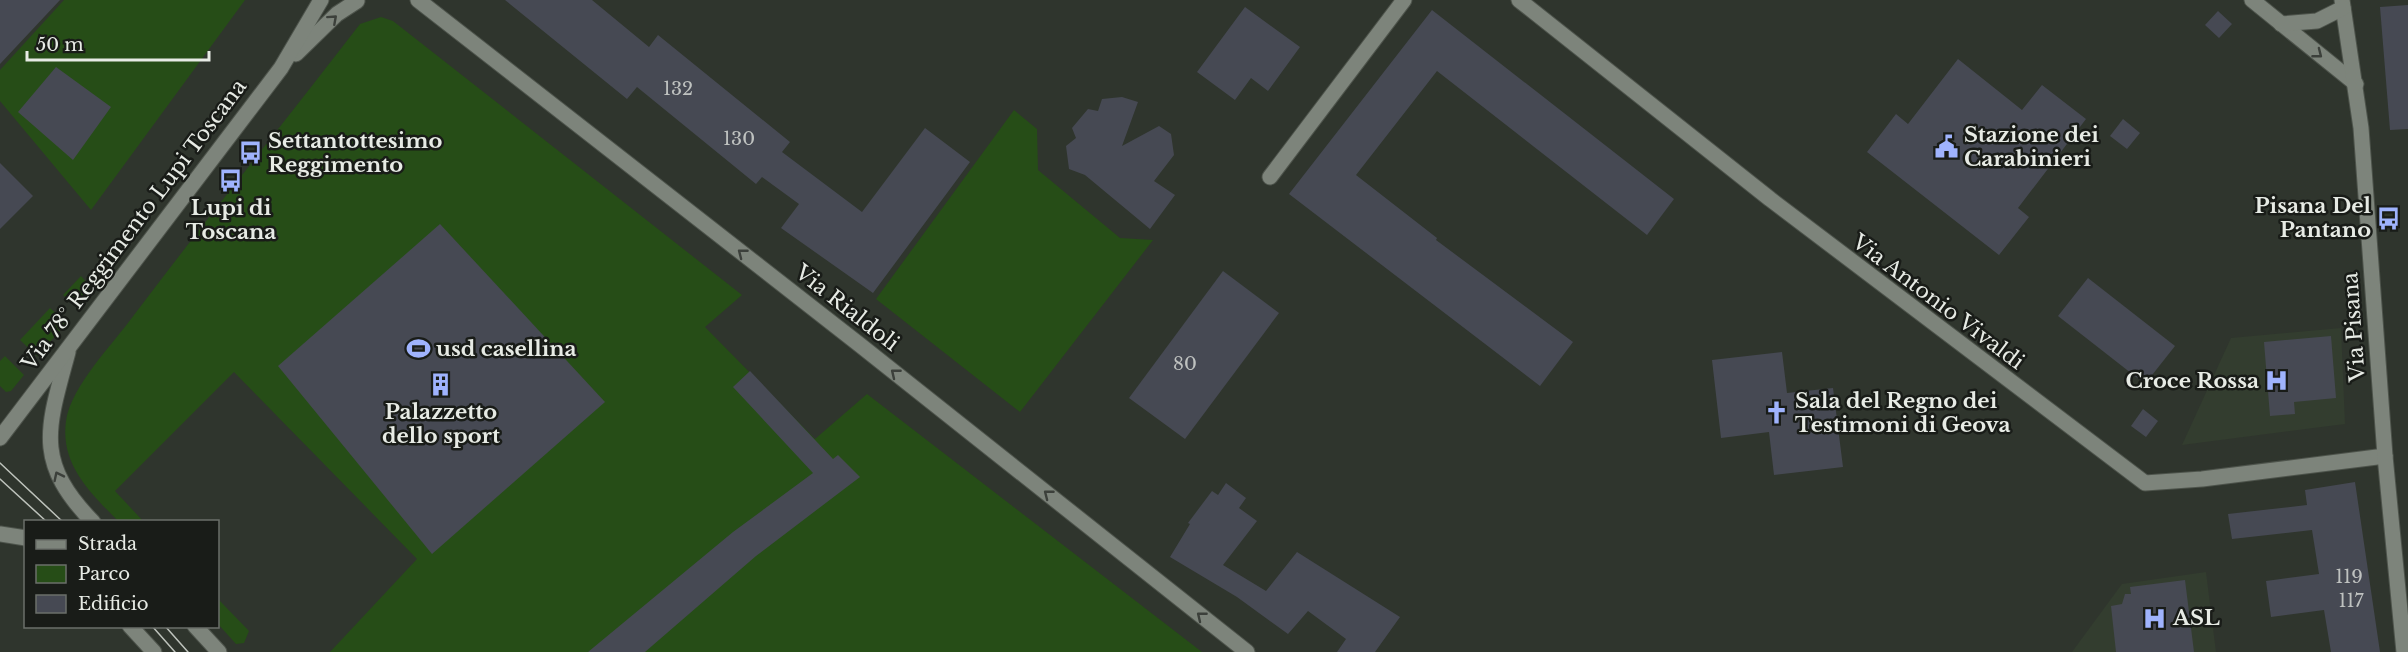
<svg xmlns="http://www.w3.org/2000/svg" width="2408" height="652" viewBox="0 0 2408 652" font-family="'Libre Baskerville',serif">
	<rect width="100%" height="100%" fill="#2f352d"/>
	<g fill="#333d2f">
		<path d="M2341 328 2345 424 2182 445 2231 338Z"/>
		<path d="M2206 572 2216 652H2072L2122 584Z"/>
	</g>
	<g fill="#264d17">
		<path d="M64 0H245L91 210 0 101V70Z"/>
		<path d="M381 17 393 21 742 295 705 327 815 439 867 394 1202 652H330L417 559 234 372 115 491 143 521 119 522C91 493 60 465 66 421 71 386 113 344 134 315 208 217 285 121 360 24Z"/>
		<path d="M1014 110 1037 129 1038 170 1120 238 1153 240 1020 412 876 299Z"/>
		<path d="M81 276 93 290 77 307 63 295Z"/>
		<path d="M50 308 67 323 37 356 20 340Z"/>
		<path d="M5 356 24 375 11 391 6 392 0 386V361Z"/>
		<path d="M218 599 249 631 244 643 236 644 218 624Z"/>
	</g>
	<g fill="#464953">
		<path d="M0 0H60L0 64Z"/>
		<path d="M505 0H592L649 47 658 35 790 142 782 152 862 212 925 128 970 162 873 293 781 228 799 204 762 177 756 184 637 87 627 99Z"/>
		<path d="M2408 5V129L2390 130 2380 7Z"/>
		<path d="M1245 7 1300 47 1268 91 1251 78 1235 100 1197 72Z"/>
		<path d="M1432 10 1674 199 1647 235 1437 71 1356 175 1437 238 1436 240 1573 342 1540 386 1289 194Z"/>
		<path d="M2218 11 2232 24 2219 38 2205 25Z"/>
		<path d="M1958 59 2022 110 2042 85 2086 119 2018 208 2029 217 1999 255 1867 152 1896 114 1908 124Z"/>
		<path d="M56 67 111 107 73 160 18 112Z"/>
		<path d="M1122 97 1138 102 1122 146 1159 126 1171 134 1174 155 1154 181 1175 195 1150 229 1085 175 1069 169 1066 146 1076 138 1072 128 1088 109 1098 111 1102 99Z"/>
		<path d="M2123 119 2140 133 2127 149 2110 136Z"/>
		<path d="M0 163 33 196 0 229Z"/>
		<path d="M440 224 605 402 432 554 278 366Z"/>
		<path d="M1223 271 1279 313 1185 439 1129 398Z"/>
		<path d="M2088 278 2175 346 2145 384 2058 316Z"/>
		<path d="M2331 336 2336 398 2294 402 2295 414 2270 416 2264 342Z"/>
		<path d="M1782 352 1787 393 1833 388 1843 467 1774 475 1769 432 1721 438 1712 360Z"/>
		<path d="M750 371 833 459 838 455 860 477 756 556 645 652H588L733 532 813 473 733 387Z"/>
		<path d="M2143 409 2158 421 2146 437 2131 426Z"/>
		<path d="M2355 482 2380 652H2331L2324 610 2271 617 2266 581 2319 574 2312 530 2232 539 2228 514 2307 505 2305 490Z"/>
		<path d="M1226 483 1246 498 1239 508 1257 521 1223 565 1266 591 1297 552 1400 617 1375 652H1337L1346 639 1308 611 1288 634 1237 597 1170 557 1190 524 1188 523 1212 491 1218 495Z"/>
		<path d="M2185 580 2194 652H2116L2111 606 2122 604 2125 594H2131L2130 587Z"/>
	</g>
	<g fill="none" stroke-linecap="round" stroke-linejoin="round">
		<defs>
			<g id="minor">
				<path d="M418 0 860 345 1247 652"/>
				<path d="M1519 0 1770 199 2145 483 2202 479 2385 456"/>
				<path d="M2252 0 2356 84"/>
				<path d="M2342 0 2361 128 2385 456 2404 652"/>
				<path d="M2281 24 2317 21 2343 8"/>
				<path d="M296 54 337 14 357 1"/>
				<path d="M1270 177 1404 0"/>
				<path d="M68 352C48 427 33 461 93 522"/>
				<path d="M0 438 281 68 321 0"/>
				<path d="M0 534 26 538"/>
				<path d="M130 626 154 652"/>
				<path d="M195 626 219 652"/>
			</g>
		</defs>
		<use href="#minor" stroke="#4d534b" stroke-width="17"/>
		<use href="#minor" stroke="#7d847b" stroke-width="15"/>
		<g stroke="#bec3bc" stroke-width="1.5">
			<path d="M0 463 63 522"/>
			<path d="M0 479 47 522"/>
			<path d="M152 626 175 652"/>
			<path d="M165 626 188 652"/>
		</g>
	</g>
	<defs><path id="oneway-chevron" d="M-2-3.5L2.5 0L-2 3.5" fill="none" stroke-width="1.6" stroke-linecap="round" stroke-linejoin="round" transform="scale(1.5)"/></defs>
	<g stroke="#3c403b">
		<use href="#oneway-chevron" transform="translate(333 19) rotate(-42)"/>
		<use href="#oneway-chevron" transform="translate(2318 54) rotate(38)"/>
		<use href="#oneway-chevron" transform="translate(742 253) rotate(-142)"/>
		<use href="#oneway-chevron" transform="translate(895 373) rotate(-141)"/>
		<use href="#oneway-chevron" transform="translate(58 476) rotate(-116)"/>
		<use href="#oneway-chevron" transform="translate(1048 494) rotate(-142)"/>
		<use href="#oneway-chevron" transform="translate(1201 616) rotate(-141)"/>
	</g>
	<defs>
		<symbol id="civic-bare" viewBox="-9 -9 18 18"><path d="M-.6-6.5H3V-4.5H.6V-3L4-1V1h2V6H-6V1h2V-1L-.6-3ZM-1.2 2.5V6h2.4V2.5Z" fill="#9fb3fd" stroke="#191c18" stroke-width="2.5" paint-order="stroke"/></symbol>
		<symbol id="bus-bare" viewBox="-9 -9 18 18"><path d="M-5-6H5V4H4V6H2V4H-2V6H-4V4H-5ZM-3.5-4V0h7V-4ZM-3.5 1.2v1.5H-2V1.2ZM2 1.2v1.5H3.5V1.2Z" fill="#9fb3fd" stroke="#191c18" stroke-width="2.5" paint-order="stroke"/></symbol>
		<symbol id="stadium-bare" viewBox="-9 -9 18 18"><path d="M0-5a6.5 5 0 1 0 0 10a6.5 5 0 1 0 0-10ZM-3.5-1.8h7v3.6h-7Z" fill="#9fb3fd" stroke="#191c18" stroke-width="2.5" paint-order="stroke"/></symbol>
		<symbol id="hospital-bare" viewBox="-9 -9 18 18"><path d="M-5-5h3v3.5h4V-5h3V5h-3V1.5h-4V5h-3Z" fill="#9fb3fd" stroke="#191c18" stroke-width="2.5" paint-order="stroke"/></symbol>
		<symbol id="building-bare" viewBox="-9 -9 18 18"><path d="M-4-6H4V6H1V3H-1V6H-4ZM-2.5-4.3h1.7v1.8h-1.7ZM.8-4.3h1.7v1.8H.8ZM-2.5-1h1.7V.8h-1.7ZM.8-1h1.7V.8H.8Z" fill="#9fb3fd" stroke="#191c18" stroke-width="2.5" paint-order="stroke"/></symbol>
		<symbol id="church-bare" viewBox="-9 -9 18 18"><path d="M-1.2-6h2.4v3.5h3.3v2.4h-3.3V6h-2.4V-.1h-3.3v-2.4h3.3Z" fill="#9fb3fd" stroke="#191c18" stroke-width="2.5" paint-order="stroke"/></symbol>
	</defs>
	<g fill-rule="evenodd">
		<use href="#civic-bare" x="1930" y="130" width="33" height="33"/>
		<use href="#bus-bare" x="234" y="136" width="33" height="33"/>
		<use href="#bus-bare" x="214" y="164" width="33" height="33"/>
		<use href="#bus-bare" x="2372" y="202" width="33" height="33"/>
		<use href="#stadium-bare" x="402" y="332" width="33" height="33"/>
		<use href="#hospital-bare" x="2260" y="364" width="33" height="33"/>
		<use href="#building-bare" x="424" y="368" width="33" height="33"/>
		<use href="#church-bare" x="1760" y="396" width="33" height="33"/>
		<use href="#hospital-bare" x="2138" y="602" width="33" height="33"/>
	</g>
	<g text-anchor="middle" stroke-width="5" stroke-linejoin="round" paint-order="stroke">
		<g font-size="18" fill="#bfc2c0">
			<text x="678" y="95">132</text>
			<text x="739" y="145">130</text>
			<text x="1185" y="370">80</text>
			<text x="2349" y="583">119</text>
			<text x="2351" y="607">117</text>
		</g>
		<g font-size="21" font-weight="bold" fill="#e7ebe5" stroke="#191c18" text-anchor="start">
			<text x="1964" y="142">Stazione dei<tspan x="1964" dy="24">Carabinieri</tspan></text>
			<text x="268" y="148">Settantottesimo<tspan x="268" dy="24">Reggimento</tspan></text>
			<text x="2371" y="213" text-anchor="end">Pisana Del<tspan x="2371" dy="24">Pantano</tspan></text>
			<text x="231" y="215" text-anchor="middle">Lupi di<tspan x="231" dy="24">Toscana</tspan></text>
			<text x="436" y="356">usd casellina</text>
			<text x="2259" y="388" text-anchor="end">Croce Rossa</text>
			<text x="1795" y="408">Sala del Regno dei<tspan x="1795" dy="24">Testimoni di Geova</tspan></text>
			<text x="441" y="419" text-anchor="middle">Palazzetto<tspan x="441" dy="24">dello sport</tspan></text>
			<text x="2173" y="625">ASL</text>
		</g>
		<g font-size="21" fill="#e7ebe5" stroke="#191c18">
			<text transform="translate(134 225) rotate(-53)" y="7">Via 78° Reggimento Lupi Toscana</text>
			<text transform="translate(1938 302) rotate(37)" y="7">Via Antonio Vivaldi</text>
			<text transform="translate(847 308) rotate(38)" y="7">Via Rialdoli</text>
			<text transform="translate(2354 327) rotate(-94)" y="7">Via Pisana</text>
		</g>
	</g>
	<rect x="24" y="520" width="195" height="108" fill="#191c18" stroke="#6b6f6a" stroke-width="1.5"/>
	<rect x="36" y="540" width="30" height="9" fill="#7d847b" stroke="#6b6f6a" stroke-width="1.5"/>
	<text x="78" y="550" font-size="18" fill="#e7ebe5">Strada</text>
	<rect x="36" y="565" width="30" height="18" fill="#264d17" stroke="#6b6f6a" stroke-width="1.5"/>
	<text x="78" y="580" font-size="18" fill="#e7ebe5">Parco</text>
	<rect x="36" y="595" width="30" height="18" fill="#464953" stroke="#6b6f6a" stroke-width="1.5"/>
	<text x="78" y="610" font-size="18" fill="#e7ebe5">Edificio</text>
	<path d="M27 51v9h182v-9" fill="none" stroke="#e7ebe5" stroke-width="3"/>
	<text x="36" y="51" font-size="18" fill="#e7ebe5" stroke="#191c18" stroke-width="4.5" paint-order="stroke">50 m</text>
</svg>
